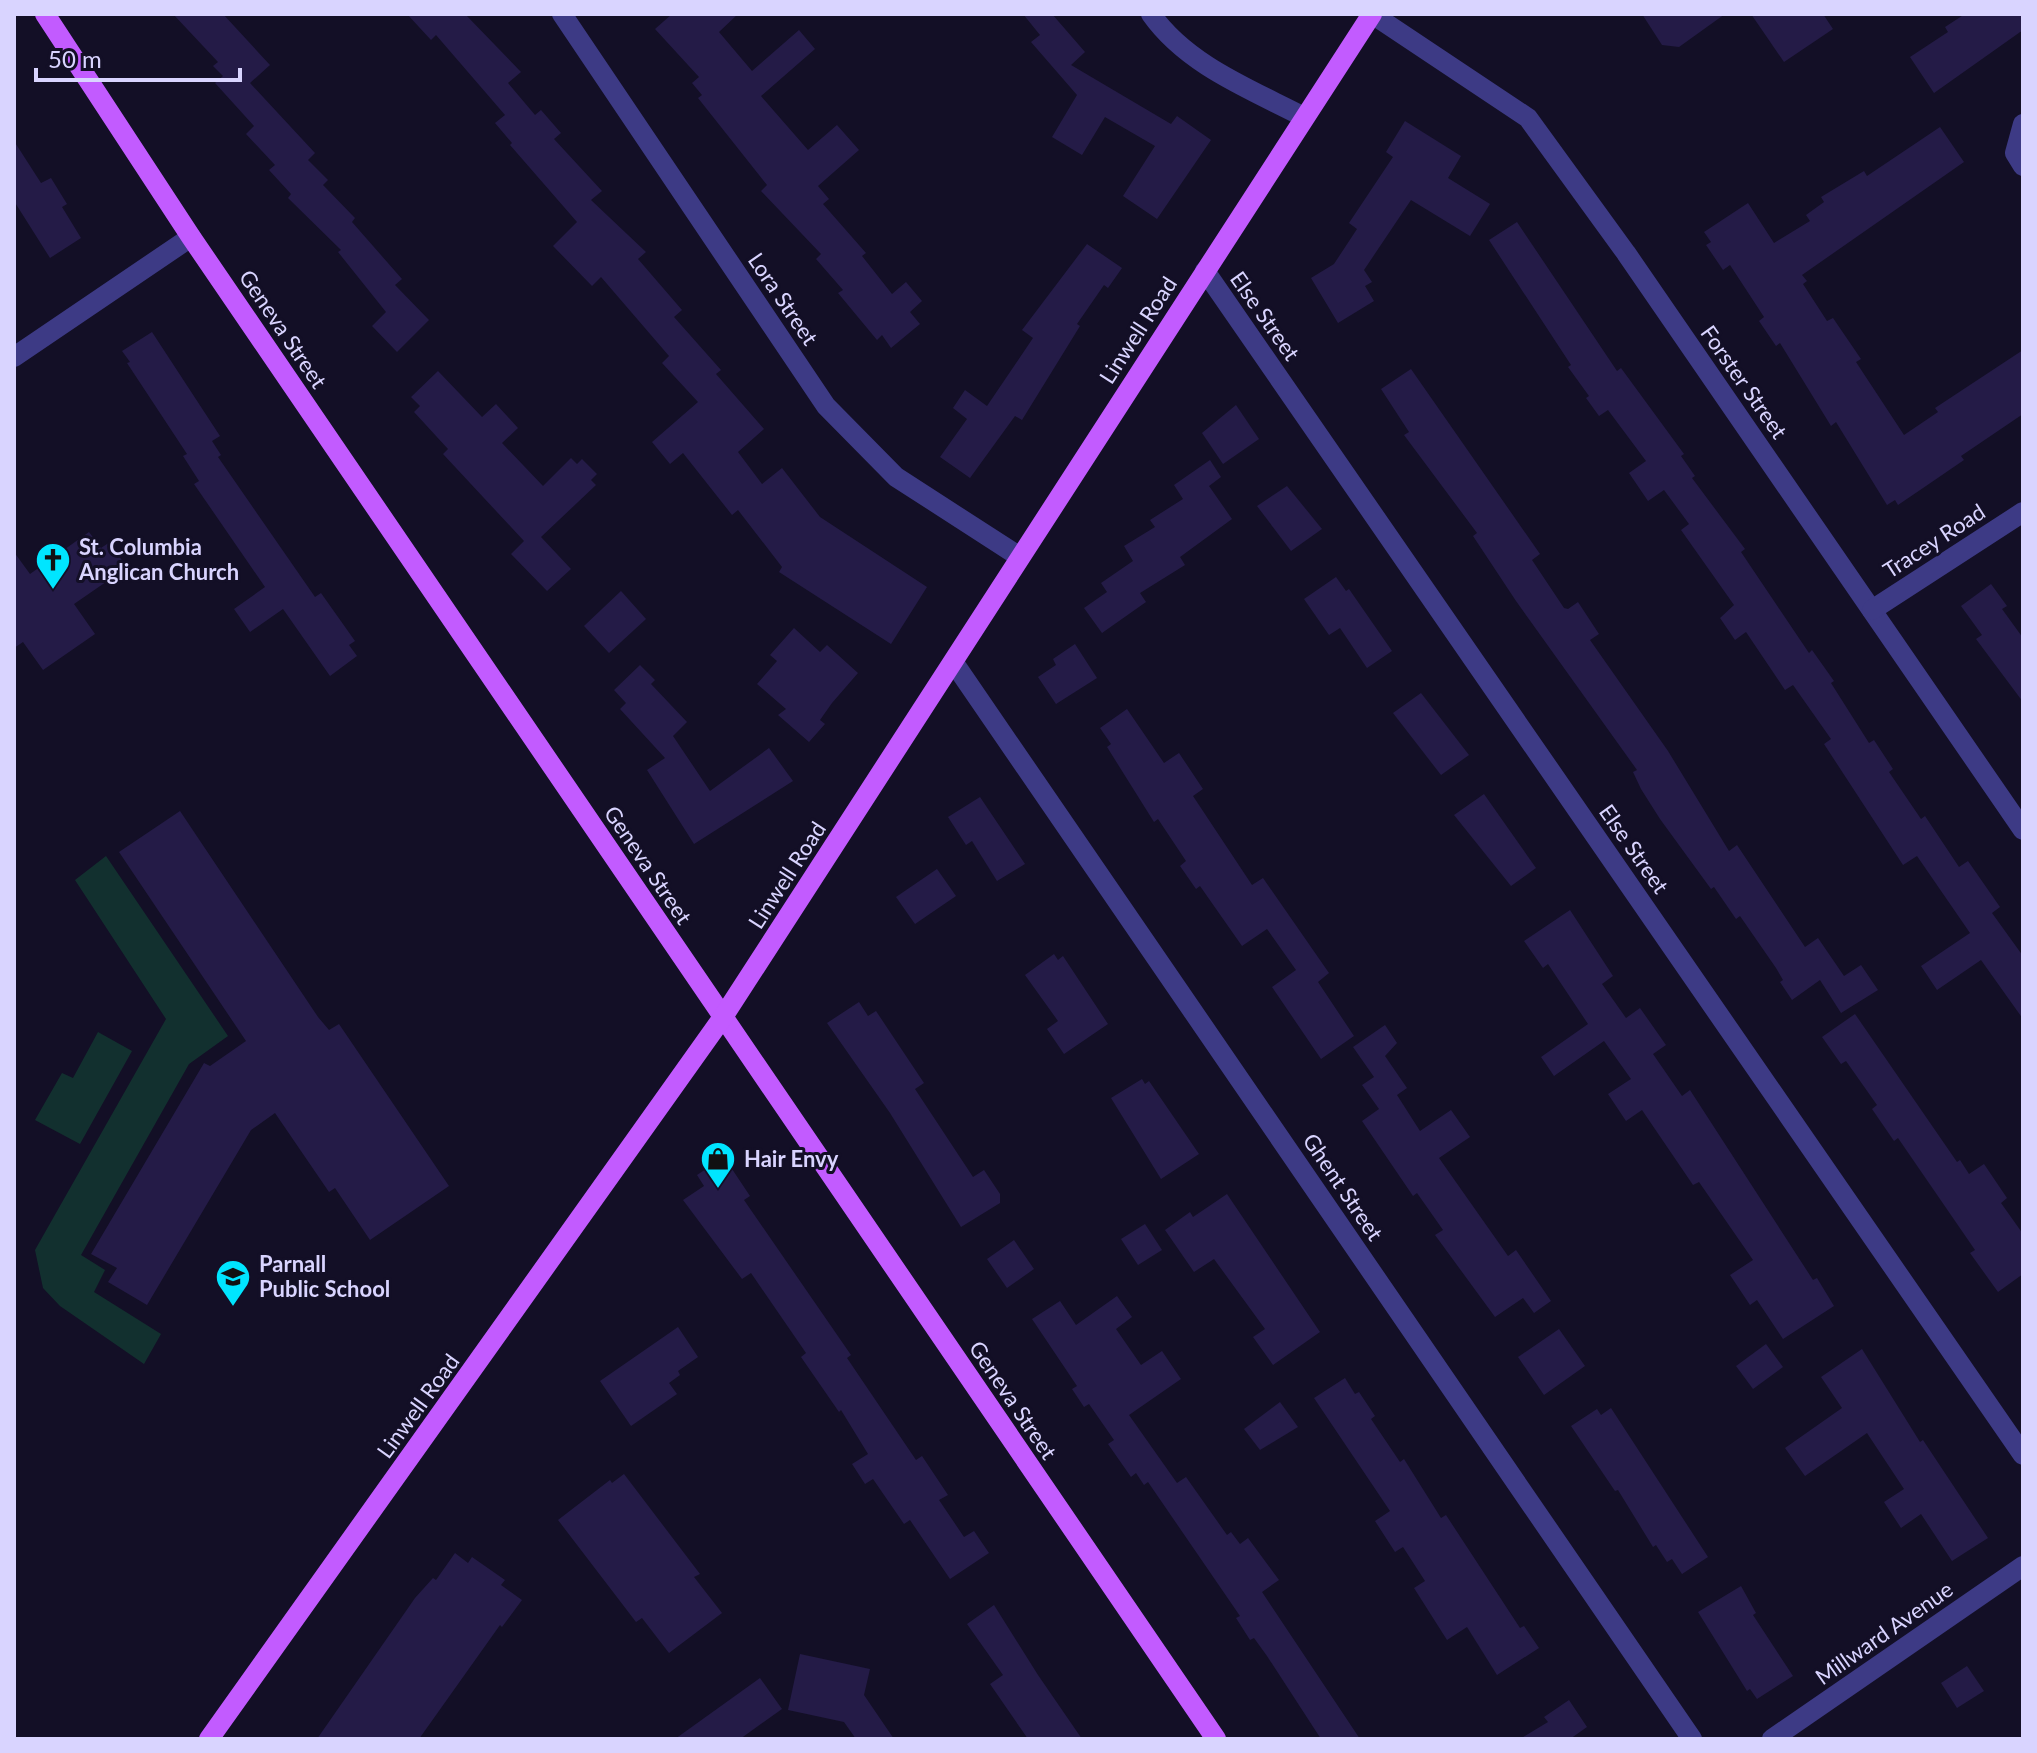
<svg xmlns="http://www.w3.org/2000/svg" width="2037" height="1753" viewBox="0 0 2037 1753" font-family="Lato,sans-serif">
	<rect width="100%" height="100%" fill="#130f26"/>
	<g fill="#12302f">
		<path d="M106 856 228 1036 189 1064 81 1255 105 1270 94 1292 161 1334 144 1364 60 1306 43 1288 35 1250 166 1019 75 880Z"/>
		<path d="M98 1032 132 1051 80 1144 35 1120 62 1073 73 1078Z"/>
	</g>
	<g fill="#241b47">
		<path d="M173 14H223L270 65 250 83 315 153 308 160 328 180 323 185 355 218 352 222 402 279 395 285 429 320 397 352 372 326 386 312 338 252 341 250 288 198 291 194 269 170 275 165 246 134 254 126 215 83 223 76 213 66 218 62Z"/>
		<path d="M407 14H465L521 72 508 83 535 115 541 110 561 133 554 139 602 191 591 200 646 252 638 259 682 310 674 317 721 370 716 374 764 429 738 452 762 484 782 468 820 517 927 587 891 644 779 572 782 567 738 510 732 515 683 453 670 464 652 442 698 402 662 363 669 356 601 277 592 286 553 246 577 222 510 145 512 143 495 123 505 115 436 35 431 40Z"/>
		<path d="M672 14H738L719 32 752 71 799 30 815 49 761 96 808 150 837 125 859 150 818 186 829 199 823 204 866 253 862 256 892 294 906 282 922 301 910 312 920 324 891 348 882 335 877 340 838 293 843 290 816 259 821 254 761 191 767 185 698 98 702 95 692 83 699 77 655 29Z"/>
		<path d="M1023 14H1052L1085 52 1071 65 1171 124 1177 116 1211 140 1157 219 1123 196 1155 146 1105 117 1082 155 1052 137 1077 95 1031 42 1040 35Z"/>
		<path d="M1642 14H1725L1679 47 1662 45Z"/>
		<path d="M1751 14H1823L1833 29 1784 62Z"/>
		<path d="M1965 14H2023V30L1934 93 1910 57 1948 32 1945 27Z"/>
		<path d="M1405 121 1461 156 1448 178 1490 204 1470 236 1411 200 1364 270 1372 282 1365 286 1374 301 1338 323 1311 278 1334 264 1357 229 1349 223 1393 157 1386 152Z"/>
		<path d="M1940 127 1964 162 1802 275 1807 281 1803 284 1827 321 1833 318 1861 359 1856 362 1904 435 1938 412 1935 408 2023 350V414L1961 456 1964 460 1926 486 1898 505 1895 500 1887 505 1836 422 1831 426 1780 343 1776 346 1759 321 1764 317 1730 265 1723 270 1706 245 1711 242 1704 232 1748 203 1774 243 1810 221 1806 215 1824 202 1821 197 1864 171 1867 176Z"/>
		<path d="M14 141 41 183 51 178 67 204 62 207 81 238 50 258 14 201Z"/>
		<path d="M1517 222 1617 371 1621 368 1684 454 1681 456 1695 476 1692 478 1745 549 1741 552 1809 653 1812 650 1834 681 1831 683 1869 743 1874 740 1893 769 1889 772 1921 819 1925 816 1959 867 1968 861 2000 907 1992 913 2023 956V1019L1981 960 1937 990 1921 966 1970 933 1917 856 1903 865 1824 744 1831 739 1793 685 1785 690 1746 632 1735 640 1720 618 1734 605 1681 530 1689 524 1664 490 1648 501 1629 473 1646 461 1608 410 1599 416 1586 398 1589 396 1568 367 1571 365 1489 240Z"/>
		<path d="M1087 244 1122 268 1108 288 1104 285 1077 324 1080 326 1022 420 1015 416 970 478 940 457 967 419 953 408 965 390 987 406 1033 338 1022 330Z"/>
		<path d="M152 332 220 436 212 441 221 455 218 457 315 597 321 593 355 641 349 645 357 656 330 676 283 609 250 632 234 609 265 587 194 484 199 481 183 456 187 454 127 363 130 362 122 351Z"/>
		<path d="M1411 369 1540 554 1532 560 1564 608 1568 609 1578 602 1599 634 1590 640 1668 751 1729 851 1737 845 1805 947 1818 938 1844 976 1861 965 1878 990 1841 1013 1820 980 1792 1000 1780 982 1783 980 1776 968 1740 916 1736 919 1714 887 1711 889 1660 819 1641 789 1633 772 1637 770 1516 601 1473 536 1477 533 1404 435 1409 432 1381 389Z"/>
		<path d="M438 371 482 417 496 404 518 428 502 443 543 486 571 458 577 464 582 459 597 474 591 480 596 485 541 537 571 569 547 591 511 554 524 541 443 454 448 449 414 412 420 406 411 397Z"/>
		<path d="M1236 405 1259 439 1223 464 1202 433Z"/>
		<path d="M1210 460 1221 477 1209 486 1232 519 1180 557 1185 565 1140 593 1146 602 1102 633 1084 608 1107 592 1101 583 1133 561 1124 546 1155 527 1150 520 1183 499 1174 485Z"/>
		<path d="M1287 486 1322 529 1291 551 1257 506Z"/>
		<path d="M89 532 101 548 110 542 123 562 115 567 119 573 74 604 95 634 43 670 23 642 14 648V552L30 574Z"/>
		<path d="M1336 577 1346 591 1349 589 1392 651 1367 668 1340 628 1329 635 1304 599Z"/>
		<path d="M1991 584 2007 606 2002 609 2023 638V702L1976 639 1982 635 1961 606Z"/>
		<path d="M621 591 646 619 609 653 584 626Z"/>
		<path d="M794 628 820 652 827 645 858 673 832 703 820 720 825 724 809 742 778 715 786 709 757 684 777 661 770 655Z"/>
		<path d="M1075 644 1097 678 1056 704 1038 677 1056 665 1053 659Z"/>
		<path d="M640 665 655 680 651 684 687 722 673 736 710 791 769 748 793 781 694 844 647 770 665 758 620 709 626 703 614 690Z"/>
		<path d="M1421 693 1469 755 1441 775 1393 713Z"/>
		<path d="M1127 709 1164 763 1179 753 1203 789 1193 796 1252 885 1263 878 1329 973 1318 982 1354 1036 1321 1059 1272 987 1296 970 1267 929 1242 946 1200 886 1196 889 1180 866 1186 861 1158 819 1154 822 1107 747 1111 744 1100 728Z"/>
		<path d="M1484 794 1536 868 1511 886 1454 815Z"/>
		<path d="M980 797 1025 864 997 881 972 841 966 845 948 817Z"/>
		<path d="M180 811 318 1017 329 1030 339 1024 449 1186 370 1240 335 1188 329 1192 275 1113 251 1130 147 1305 108 1282 117 1268 91 1254 204 1063 210 1066 246 1041 119 852Z"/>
		<path d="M937 869 956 896 915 924 896 897Z"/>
		<path d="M1570 910 1613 976 1602 984 1626 1018 1640 1008 1666 1045 1653 1054 1682 1096 1690 1090 1813 1280 1817 1278 1834 1306 1783 1339 1757 1300 1750 1305 1730 1275 1753 1260 1699 1182 1693 1185 1642 1110 1626 1121 1608 1094 1631 1079 1604 1041 1554 1076 1541 1057 1588 1024 1548 964 1543 968 1524 941Z"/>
		<path d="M1054 954 1058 960 1063 956 1108 1024 1064 1054 1047 1029 1058 1021 1025 975Z"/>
		<path d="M859 1002 868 1016 876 1011 924 1083 915 1089 973 1177 984 1170 1000 1194V1203L961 1227 890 1113 827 1023Z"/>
		<path d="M1855 1014 1957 1162 1960 1160 1969 1174 1984 1164 2007 1198 2001 1203 2023 1234V1274L1998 1292 1970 1253 1975 1250 1898 1138 1894 1141 1872 1109 1877 1105 1846 1061 1841 1064 1822 1037Z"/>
		<path d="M1385 1025 1397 1043 1385 1056 1407 1088 1397 1095 1420 1131 1451 1110 1470 1137 1439 1158 1508 1256 1516 1250 1551 1301 1534 1313 1523 1298 1495 1317 1435 1235 1443 1230 1417 1193 1413 1196 1362 1121 1379 1109 1362 1085 1374 1077 1353 1047Z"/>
		<path d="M1142 1079 1145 1084 1149 1081 1199 1154 1161 1179 1111 1098Z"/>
		<path d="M724 1157 750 1196 744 1200 851 1355 847 1358 916 1460 922 1456 948 1495 939 1500 964 1537 974 1531 989 1553 950 1579 910 1520 904 1524 873 1479 865 1484 852 1464 868 1454 841 1410 839 1412 801 1357 806 1353 751 1273 742 1279 683 1200 704 1186 697 1175Z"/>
		<path d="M1227 1194 1320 1332 1273 1365 1253 1337 1265 1329 1214 1259 1194 1272 1165 1230 1190 1212 1193 1217Z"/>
		<path d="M1145 1224 1162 1250 1138 1265 1121 1239Z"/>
		<path d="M1014 1240 1034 1269 1007 1288 987 1259Z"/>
		<path d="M1117 1296 1132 1317 1116 1329 1141 1365 1162 1351 1181 1379 1129 1415 1177 1483 1186 1477 1227 1535 1231 1532 1240 1544 1248 1538 1279 1580 1262 1592 1360 1739H1321L1267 1656 1254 1638 1250 1640 1236 1618 1240 1616 1148 1482 1144 1485 1136 1473 1131 1477 1108 1444 1114 1440 1089 1404 1084 1407 1072 1389 1077 1386 1032 1319 1060 1301 1076 1325Z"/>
		<path d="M678 1327 698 1357 678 1371 680 1375 669 1383 677 1394 631 1426 600 1381Z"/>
		<path d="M1559 1329 1585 1366 1544 1395 1518 1357Z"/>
		<path d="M1766 1344 1783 1367 1753 1389 1736 1366Z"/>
		<path d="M1862 1349 1920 1442 1923 1440 1988 1538 1952 1561 1921 1514 1901 1528 1884 1502 1904 1489 1867 1433 1805 1476 1785 1448 1842 1408 1821 1377Z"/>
		<path d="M1345 1378 1355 1394 1359 1392 1375 1416 1371 1419 1400 1462 1404 1459 1441 1518 1446 1515 1520 1628 1524 1626 1539 1648 1497 1675 1467 1627 1447 1640 1414 1588 1425 1581 1403 1547 1395 1552 1375 1521 1390 1511 1314 1398Z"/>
		<path d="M1280 1402 1298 1427 1260 1450 1244 1429Z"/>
		<path d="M1611 1408 1708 1557 1682 1574 1672 1559 1667 1562 1656 1545 1653 1547 1618 1490 1615 1491 1571 1426 1597 1409 1601 1415Z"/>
		<path d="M624 1474 700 1574 694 1577 722 1613 669 1653 642 1618 636 1622 558 1520 610 1480 612 1483Z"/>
		<path d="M455 1553 468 1563 472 1557 505 1580 501 1585 522 1600 502 1627 500 1625 419 1739H317L415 1598 433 1578 436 1580Z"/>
		<path d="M1741 1586 1756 1613 1753 1615 1793 1676 1757 1699 1750 1689 1747 1691 1698 1612Z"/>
		<path d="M994 1605 1038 1675 1082 1739H1028L990 1684 1003 1675 967 1624Z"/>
		<path d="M800 1654 870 1669 864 1695 894 1739H856L844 1722 788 1710Z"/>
		<path d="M1967 1666 1984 1691 1957 1708 1941 1683Z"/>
		<path d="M760 1678 782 1709 740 1739H675Z"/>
		<path d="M1569 1700 1587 1727 1570 1739H1520L1548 1722 1544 1717Z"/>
	</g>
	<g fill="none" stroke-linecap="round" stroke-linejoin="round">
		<g stroke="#3d3a85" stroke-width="20">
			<path d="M562 14 826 406 896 477 1020 557"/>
			<path d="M1151 14C1187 65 1250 89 1304 117"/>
			<path d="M1372 14 1528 118 1626 253 2023 830"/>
			<path d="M2023 124 2015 153 2023 166"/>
			<path d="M1205 271 2023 1455"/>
			<path d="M14 357 191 237"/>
			<path d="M1872 610 2023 512"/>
			<path d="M954 663 1692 1739"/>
			<path d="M1772 1739 2023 1566"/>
		</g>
		<g stroke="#c25bff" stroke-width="20">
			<path d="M45 14 191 237 1216 1739"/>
			<path d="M209 1739 723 1017 1372 14"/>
		</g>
	</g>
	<defs>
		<symbol id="church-pin" viewBox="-11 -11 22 30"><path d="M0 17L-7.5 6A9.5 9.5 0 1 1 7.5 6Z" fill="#00e5ff" stroke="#130f26"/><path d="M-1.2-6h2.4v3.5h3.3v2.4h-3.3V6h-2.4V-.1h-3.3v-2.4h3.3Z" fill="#111"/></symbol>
		<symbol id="shop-pin" viewBox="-11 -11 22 30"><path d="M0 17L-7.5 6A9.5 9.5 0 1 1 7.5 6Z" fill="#00e5ff" stroke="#130f26"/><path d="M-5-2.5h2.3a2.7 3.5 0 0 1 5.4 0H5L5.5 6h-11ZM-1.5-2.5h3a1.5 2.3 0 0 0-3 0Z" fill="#111"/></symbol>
		<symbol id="school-pin" viewBox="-11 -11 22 30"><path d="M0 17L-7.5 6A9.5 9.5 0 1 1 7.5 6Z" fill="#00e5ff" stroke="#130f26"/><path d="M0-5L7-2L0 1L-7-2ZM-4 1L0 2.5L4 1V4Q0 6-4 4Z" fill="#111"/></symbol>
	</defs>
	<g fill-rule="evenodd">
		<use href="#church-pin" x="33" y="540" width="40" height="54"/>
		<use href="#shop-pin" x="698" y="1139" width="40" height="54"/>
		<use href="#school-pin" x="213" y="1257" width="40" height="54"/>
	</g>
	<g text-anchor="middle" stroke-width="6" stroke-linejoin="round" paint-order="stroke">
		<g font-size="22" fill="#d9d4ff" stroke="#130f26">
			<text transform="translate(783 299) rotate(56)" y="8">Lora Street</text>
			<text transform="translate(1265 316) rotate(55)" y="8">Else Street</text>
			<text transform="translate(283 329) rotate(56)" y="8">Geneva Street</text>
			<text transform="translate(1138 330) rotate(-57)" y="8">Linwell Road</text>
			<text transform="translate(1744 382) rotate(55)" y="8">Forster Street</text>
			<text transform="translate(1934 541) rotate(-33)" y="8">Tracey Road</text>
			<text transform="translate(1634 849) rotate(55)" y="8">Else Street</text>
			<text transform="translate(648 865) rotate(56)" y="8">Geneva Street</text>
			<text transform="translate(787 875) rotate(-57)" y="8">Linwell Road</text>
			<text transform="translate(1343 1187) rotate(56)" y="8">Ghent Street</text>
			<text transform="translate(1013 1400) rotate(56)" y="8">Geneva Street</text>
			<text transform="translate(418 1406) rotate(-54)" y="8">Linwell Road</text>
			<text transform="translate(1884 1633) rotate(-35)" y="8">Millward Avenue</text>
		</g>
		<g font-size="22" font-weight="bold" fill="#d9d4ff" stroke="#130f26" text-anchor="start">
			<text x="79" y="555">St. Columbia<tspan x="79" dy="25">Anglican Church</tspan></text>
			<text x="744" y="1167">Hair Envy</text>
			<text x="259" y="1272">Parnall<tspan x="259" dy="25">Public School</tspan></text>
		</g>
	</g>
	<rect width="2037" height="1753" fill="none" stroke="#d9d4ff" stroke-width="32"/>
	<path d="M36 68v12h204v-12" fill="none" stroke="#d9d4ff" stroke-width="4"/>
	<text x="48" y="68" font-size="24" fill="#d9d4ff" stroke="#130f26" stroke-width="6" paint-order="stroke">50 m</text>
</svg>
